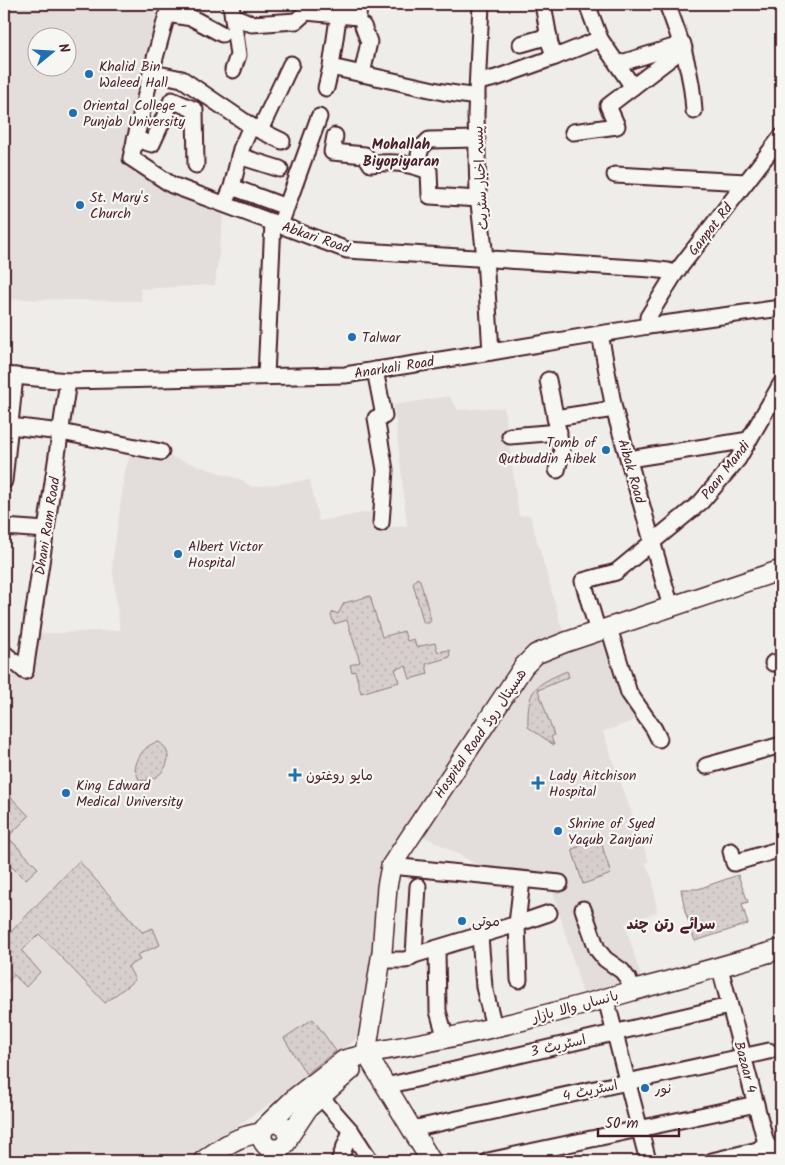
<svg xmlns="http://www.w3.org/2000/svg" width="785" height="1165" viewBox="0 0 785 1165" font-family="Kalam,'Playpen Sans Arabic',sans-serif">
	<defs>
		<pattern id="grass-dots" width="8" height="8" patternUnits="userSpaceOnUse" patternTransform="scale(1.25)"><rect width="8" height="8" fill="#d7cfce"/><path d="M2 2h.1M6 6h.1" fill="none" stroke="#bab1b1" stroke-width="1.8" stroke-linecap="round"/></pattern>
	</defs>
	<rect width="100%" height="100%" fill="#efedea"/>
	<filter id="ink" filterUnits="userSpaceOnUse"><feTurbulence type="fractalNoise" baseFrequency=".02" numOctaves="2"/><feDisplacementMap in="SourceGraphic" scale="10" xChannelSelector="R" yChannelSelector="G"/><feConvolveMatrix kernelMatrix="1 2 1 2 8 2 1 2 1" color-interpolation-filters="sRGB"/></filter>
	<g filter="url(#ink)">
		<g fill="#e3dedc" fill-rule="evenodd">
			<path d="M4 4H170L131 158 225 204 215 285 140 289 142 301 4 299ZM38 38H68V68H38Z"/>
			<path d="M449 396 458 410 504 407 519 516 530 515 564 635 534 648 392 850 364 1033 302 1081 208 1147 192 1161H4V657L27 675 33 634 120 630 112 565 125 471 132 449 168 456 242 480 252 487 310 480 319 521 380 510 381 528 407 526 394 405Z"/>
			<path d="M605 637 635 720 603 732 649 862 645 863 653 880 657 912 625 924 643 983 585 1001 550 882H571L497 875 422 835 536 660Z"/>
		</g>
		<g fill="url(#grass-dots)" stroke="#90777c">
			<path d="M417 578 420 580 431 620 429 623H424L423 621 413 583Z"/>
			<path d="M370 596 382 637 404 631 407 641 414 639 416 647 435 643 438 652 449 650 450 657 426 664 428 674 410 679 406 666 395 669 399 682 361 693 355 671 352 672 350 665 360 662 347 620 334 624 331 615 333 612 338 614 344 603Z"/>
			<path d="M567 671 569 677 538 690 554 735 551 737 554 745 528 727C527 689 534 685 567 671Z"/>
			<path d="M159 742C180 756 160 785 139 780L135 769C137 757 146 743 159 742Z"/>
			<path d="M4 790 29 816 8 837 38 868 25 880 4 859Z"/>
			<path d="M600 839 611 874 583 884 572 849Z"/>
			<path d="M79 861 142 932 153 928 160 945 137 955 140 960 128 966 135 980 105 1003 39 934 22 951 40 972 26 987 14 975 4 986V939Z"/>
			<path d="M738 875 748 902 742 904 748 924 695 941 685 911 681 889H698Z"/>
			<path d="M313 1019 336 1051 306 1074 284 1038Z"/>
		</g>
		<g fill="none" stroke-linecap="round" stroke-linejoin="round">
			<defs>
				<g id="minor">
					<path d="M170 4 153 65 131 158 172 185 347 250 651 269 668 271 674 275"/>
					<path d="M231 4 238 55 233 70"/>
					<path d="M481 4 476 114 478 194 485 258 491 352"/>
					<path d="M543 4 550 44 555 57 600 39"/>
					<path d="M587 4 600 39 633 87"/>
					<path d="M667 4C681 40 692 72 694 111"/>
					<path d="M167 14 192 18 222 34"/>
					<path d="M233 16 252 24 296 21 306 12 358 17 359 4"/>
					<path d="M521 44 549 36"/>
					<path d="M618 64 683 44"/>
					<path d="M331 67 443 92 477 97"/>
					<path d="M362 74 369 42 363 26"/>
					<path d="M163 75 182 79 251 126 282 141"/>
					<path d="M478 82 496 78 555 57"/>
					<path d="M326 88 331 67 337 25"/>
					<path d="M260 130 291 64"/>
					<path d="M573 132 617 126 608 106 684 48"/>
					<path d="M335 136 332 152 365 155 371 164C394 161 406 163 429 171L430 196 479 199"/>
					<path d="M135 139 152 144 172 100 195 110 196 165"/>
					<path d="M239 156 280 169"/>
					<path d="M416 166 421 148 429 140 477 139"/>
					<path d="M615 175 746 182"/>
					<path d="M232 187 286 207"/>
					<path d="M225 204 232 187 241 149 251 126"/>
					<path d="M280 225 319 117"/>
					<path d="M648 326V317L674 275 781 137"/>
					<path d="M600 334 614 409 671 607"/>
					<path d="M375 370 384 416 376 418 385 470 381 523"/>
					<path d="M4 375 68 381 345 375 491 352 648 326 781 308"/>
					<path d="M266 376 273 222"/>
					<path d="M548 380 562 451 557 470"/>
					<path d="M555 418 614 409"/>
					<path d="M10 426 61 432 161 452"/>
					<path d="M510 436 559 432"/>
					<path d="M629 459 749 440"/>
					<path d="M4 481 15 376"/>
					<path d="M4 527 46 530"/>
					<path d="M609 628 629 693 654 729 659 739"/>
					<path d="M598 632 583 581 616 572 701 502 738 459 781 384"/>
					<path d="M4 653 25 671"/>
					<path d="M773 663 781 662"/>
					<path d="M25 671 68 381"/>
					<path d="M706 766 781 745"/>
					<path d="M731 851 734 863 781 849"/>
					<path d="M391 866 560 883"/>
					<path d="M583 909 597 949 605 959 622 971 628 979 633 991"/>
					<path d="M480 936 484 987 494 1027"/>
					<path d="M437 949 438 1011 446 1039"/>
					<path d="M414 955 517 924 549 913"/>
					<path d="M381 960H406L414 955 418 886"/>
					<path d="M720 968 766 1143 758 1150 763 1161"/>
					<path d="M519 980 517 924 522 880"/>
					<path d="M606 999 648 1161"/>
					<path d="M386 1086 729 1006"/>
					<path d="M320 1096 351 1131 370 1160"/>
					<path d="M412 1129 769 1051"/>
					<path d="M766 1143 781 1160"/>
					<path d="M339 1161 351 1131"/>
					<path d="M488 1161 756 1104"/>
					<path d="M712 1161 758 1150"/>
				</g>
				<g id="major">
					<circle cx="275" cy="1136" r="13"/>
					<path d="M268 1124 296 1097 344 1060 360 1056 366 1053 382 952 387 887 391 866 524 666 536 654 566 642 781 570"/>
					<path d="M288 1138 308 1108 351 1070"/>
					<path d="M203 1161C221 1148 238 1135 262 1133"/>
					<path d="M431 1161 366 1053C456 1039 545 1016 632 991 682 977 732 964 781 949"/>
				</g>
			</defs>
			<use href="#minor" stroke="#4a1f2b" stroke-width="19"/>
			<use href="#major" stroke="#4a1f2b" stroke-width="22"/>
			<use href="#minor" stroke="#f6f6f2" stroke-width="15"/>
			<use href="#major" stroke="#f6f6f2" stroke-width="19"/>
		</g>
	</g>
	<g fill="#1f6fb2" stroke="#f6f6f2" stroke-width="2">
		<circle cx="89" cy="74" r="5"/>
		<circle cx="73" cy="113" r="5"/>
		<circle cx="80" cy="205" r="5"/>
		<circle cx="352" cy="337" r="5"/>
		<circle cx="606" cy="450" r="5"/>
		<circle cx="178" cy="554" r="5"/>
		<path d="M292.5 767.5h5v5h5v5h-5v5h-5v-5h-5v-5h5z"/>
		<path d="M535.5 775.5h5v5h5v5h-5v5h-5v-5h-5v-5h5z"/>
		<circle cx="66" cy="793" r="5"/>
		<circle cx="558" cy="831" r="5"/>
		<circle cx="462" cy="921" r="5"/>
		<circle cx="645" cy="1088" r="5"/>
	</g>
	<g text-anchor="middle" stroke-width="4.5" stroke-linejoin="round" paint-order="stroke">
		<g font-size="14" fill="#4a1f2b" stroke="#f6f6f2" text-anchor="start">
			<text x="99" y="71">Khalid Bin<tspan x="99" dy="16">Waleed Hall</tspan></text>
			<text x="83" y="110">Oriental College -<tspan x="83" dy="16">Punjab University</tspan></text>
			<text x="90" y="202">St. Mary's<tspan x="90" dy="16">Church</tspan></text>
			<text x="362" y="342">Talwar</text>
			<text x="596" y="447" text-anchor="end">Tomb of<tspan x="596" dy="16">Qutbuddin Aibek</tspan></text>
			<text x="188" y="551">Albert Victor<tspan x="188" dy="16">Hospital</tspan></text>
			<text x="306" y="780">مایو روغتون</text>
			<text x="549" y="780">Lady Aitchison<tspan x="549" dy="16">Hospital</tspan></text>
			<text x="76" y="790">King Edward<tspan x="76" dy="16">Medical University</tspan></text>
			<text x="568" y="828">Shrine of Syed<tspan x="568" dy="16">Yaqub Zanjani</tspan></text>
			<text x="472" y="926">موتی</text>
			<text x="655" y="1093">نور</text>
		</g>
		<g font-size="14" fill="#4a1f2b" stroke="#f6f6f2">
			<text transform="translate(480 178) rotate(-93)" y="5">پیسہ اخبار سٹریٹ</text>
			<text transform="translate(710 229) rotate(-52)" y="5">Ganpat Rd</text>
			<text transform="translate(316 237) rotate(19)" y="5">Abkari Road</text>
			<text transform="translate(394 367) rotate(-9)" y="5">Anarkali Road</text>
			<text transform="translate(725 470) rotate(-52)" y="5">Paan Mandi</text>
			<text transform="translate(632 471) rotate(74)" y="5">Aibak Road</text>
			<text transform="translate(47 526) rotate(-81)" y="5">Dhani Ram Road</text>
			<text transform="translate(480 733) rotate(-56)" y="5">Hospital Road ھسپتال روڈ</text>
			<text transform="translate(575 1006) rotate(-15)" y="5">بانساں والا بازار</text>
			<text transform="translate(558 1045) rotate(-13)" y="5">اسٹریٹ 3</text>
			<text transform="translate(746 1067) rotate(75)" y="5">Bazaar 4</text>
			<text transform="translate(590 1090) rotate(-12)" y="5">اسٹریٹ 4</text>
		</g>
		<g font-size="15" font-weight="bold" fill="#4a1f2b" stroke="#f6f6f2">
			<text x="401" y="149">Mohallah<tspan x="401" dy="17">Biyopiyaran</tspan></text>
			<text x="671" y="929">سرائے رتن چند</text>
		</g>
	</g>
	<rect width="785" height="1165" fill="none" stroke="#f6f6f2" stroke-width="20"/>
	<rect x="10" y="10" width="765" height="1145" fill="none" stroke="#4a1f2b" stroke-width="2" filter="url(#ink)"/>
	<g transform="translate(52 52) rotate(72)"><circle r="24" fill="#f6f6f2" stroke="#b1a0a2"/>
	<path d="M0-4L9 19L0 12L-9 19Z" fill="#1f6fb2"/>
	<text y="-8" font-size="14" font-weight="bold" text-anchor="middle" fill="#4a1f2b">N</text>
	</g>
	<path d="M598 1128v8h81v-8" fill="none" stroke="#4a1f2b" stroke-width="2.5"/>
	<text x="605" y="1128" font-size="15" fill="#4a1f2b" stroke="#f6f6f2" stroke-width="4" paint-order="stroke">50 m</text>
</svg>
